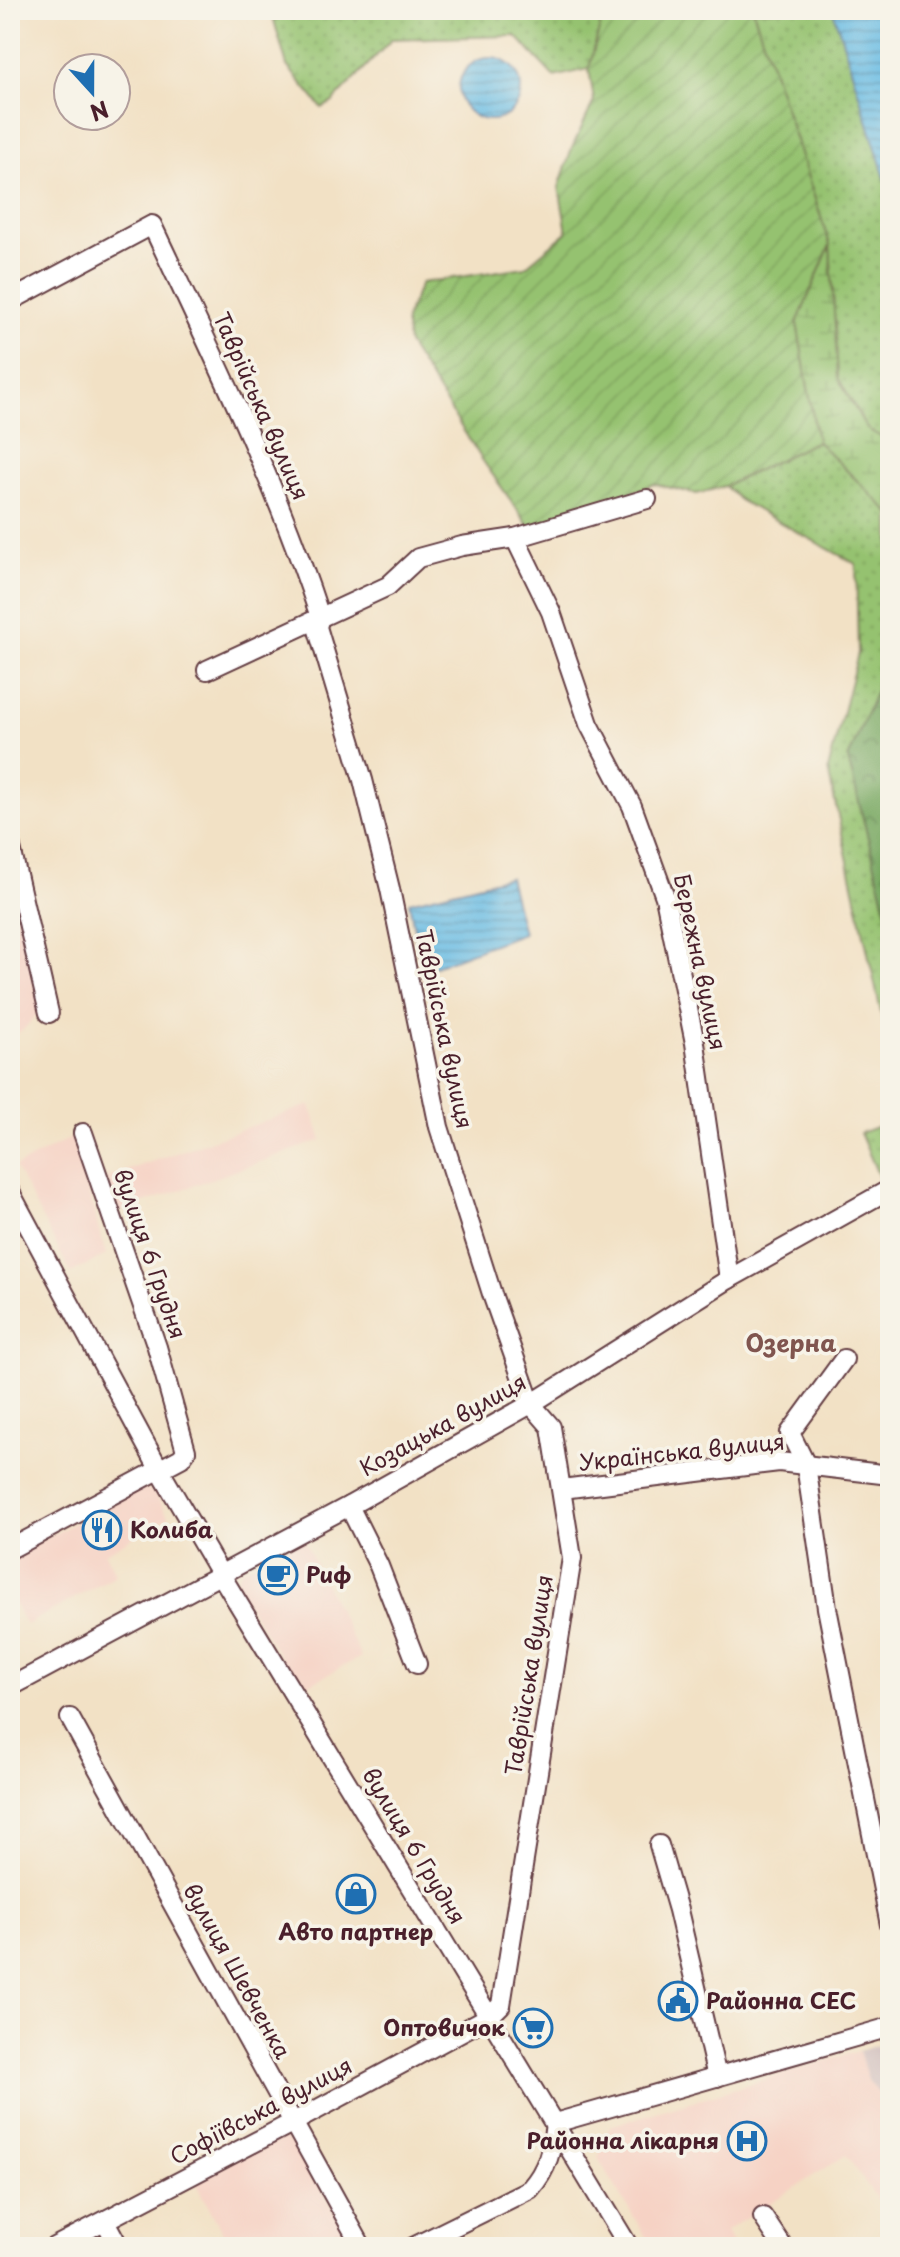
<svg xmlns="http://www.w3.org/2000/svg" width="900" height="2257" viewBox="0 0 900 2257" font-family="'Playpen Sans',sans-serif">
	<defs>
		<pattern id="grass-dots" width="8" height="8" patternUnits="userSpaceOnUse" patternTransform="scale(2)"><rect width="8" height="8" fill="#95c270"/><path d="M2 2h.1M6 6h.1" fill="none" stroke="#82a661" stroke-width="1.8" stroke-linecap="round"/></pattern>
		<pattern id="forest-crowns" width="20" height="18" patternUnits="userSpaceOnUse" patternTransform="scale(2)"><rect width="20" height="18" fill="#78a862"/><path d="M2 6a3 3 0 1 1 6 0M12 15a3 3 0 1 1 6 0" fill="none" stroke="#648851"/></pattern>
		<pattern id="wetland-marsh" width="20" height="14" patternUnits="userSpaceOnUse" patternTransform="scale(2)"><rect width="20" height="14" fill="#95c270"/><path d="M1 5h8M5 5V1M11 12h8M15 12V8" fill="none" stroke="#82a661"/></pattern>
		<pattern id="garden-furrows" width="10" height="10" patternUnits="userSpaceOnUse" patternTransform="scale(2)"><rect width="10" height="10" fill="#95c270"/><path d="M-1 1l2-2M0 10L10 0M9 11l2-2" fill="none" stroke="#82a661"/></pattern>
		<pattern id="water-rules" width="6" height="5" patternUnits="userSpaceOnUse" patternTransform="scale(2)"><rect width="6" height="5" fill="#68bce4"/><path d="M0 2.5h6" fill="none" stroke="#5898b9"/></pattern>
	</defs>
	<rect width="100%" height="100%" fill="#f7f3e8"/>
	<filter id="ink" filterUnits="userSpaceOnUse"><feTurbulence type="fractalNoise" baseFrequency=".0125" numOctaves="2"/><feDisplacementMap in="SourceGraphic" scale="16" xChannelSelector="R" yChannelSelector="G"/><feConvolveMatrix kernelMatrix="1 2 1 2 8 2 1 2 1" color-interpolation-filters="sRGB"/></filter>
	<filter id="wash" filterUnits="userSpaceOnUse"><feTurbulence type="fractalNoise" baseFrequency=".006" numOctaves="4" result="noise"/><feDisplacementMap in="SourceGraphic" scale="32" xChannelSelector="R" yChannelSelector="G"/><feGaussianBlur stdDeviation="1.8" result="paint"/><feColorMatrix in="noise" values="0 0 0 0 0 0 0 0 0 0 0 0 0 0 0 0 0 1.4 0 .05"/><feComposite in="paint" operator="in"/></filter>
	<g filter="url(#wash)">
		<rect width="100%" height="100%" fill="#f2e1c5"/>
		<g fill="#f6d2c4">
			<path d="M10 873 40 1011 23 1030 10 1037Z"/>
			<path d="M310 1105 322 1140 118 1212 106 1178Z"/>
			<path d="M77 1135 91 1177 86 1184 106 1255 71 1273 15 1167Z"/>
			<path d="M143 1487 155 1493 169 1517 105 1553 116 1575 26 1625 10 1596V1557Z"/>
			<path d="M303 1538 361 1657 300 1689 237 1587V1577L243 1569Z"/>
			<path d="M859 2051 868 2080 890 2107V2217L846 2155 726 2231 734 2247H652L598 2158 610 2126Z"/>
			<path d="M275 2139H290L299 2149 355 2247H231L194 2181Z"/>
		</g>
		<path fill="#d1bfbe" d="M890 2042V2107L868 2080 859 2051Z"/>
		<g fill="url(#grass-dots)" stroke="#70704e" stroke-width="2">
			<path d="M271 10H604L589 69 554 77 516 36 392 39 333 102 322 108 287 66Z"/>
			<path d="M753 10H833L890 194V442L867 429 838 378 830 245Z"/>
			<path d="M817 441 890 513 889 1049 828 770 858 653 856 564 739 500 725 486Z"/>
			<path d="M890 1122V1182L883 1186 860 1133Z"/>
		</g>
		<path fill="url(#forest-crowns)" stroke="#616446" stroke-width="2" d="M885 669 890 682V925L848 759Z"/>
		<path fill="url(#wetland-marsh)" stroke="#70704e" stroke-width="2" d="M830 245 838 378 867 429 890 442V513L817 441 797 323Z"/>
		<path fill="url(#garden-furrows)" stroke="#70704e" stroke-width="2" d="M604 10H753L830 245 797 323 817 441 725 486 697 494 654 484 531 529 483 461 408 344 405 320 421 283 525 267 567 232 559 187 572 148 594 101 589 69Z"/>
		<g fill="url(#water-rules)" stroke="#596e88" stroke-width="2">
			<path d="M833 10H881L890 42V194Z"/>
			<circle cx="490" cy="89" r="31"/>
			<path d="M509 877 523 933 422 971 409 902Z"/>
		</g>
	</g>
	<g filter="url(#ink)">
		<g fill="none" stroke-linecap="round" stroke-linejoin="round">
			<defs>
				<g id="minor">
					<path d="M10 301 152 225C212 353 276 482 320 617L317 627 363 780 390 889 439 1127 493 1297 531 1404 551 1427 572 1558 501 2005 490 2016 305 2116 54 2247"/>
					<path d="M515 538 551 612 589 724 632 806 665 897 695 1043 729 1279"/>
					<path d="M207 670 388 586 418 558 462 546 515 538 647 499"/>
					<path d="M10 844 49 1013"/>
					<path d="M10 1192 159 1469 221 1575 629 2247"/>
					<path d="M844 1359 790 1433 806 1465 827 1608 890 1925"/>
					<path d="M562 1489 779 1462 890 1475"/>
					<path d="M349 1506 379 1566 417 1664"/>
					<path d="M10 1549 181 1458 186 1451 157 1347 83 1133"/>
					<path d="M10 1687 349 1506 531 1404 729 1279 890 1189"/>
					<path d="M70 1718 362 2247"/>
					<path d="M659 1845 678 1910 717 2077"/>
					<path d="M555 2123 890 2027"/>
					<path d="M763 2217 783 2247"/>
					<path d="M105 2221 119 2247"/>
					<path d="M413 2247 530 2189C548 2169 552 2149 555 2123"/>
				</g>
			</defs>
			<use href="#minor" stroke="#633c42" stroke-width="22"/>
			<use href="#minor" stroke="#fff" stroke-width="18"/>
		</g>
	</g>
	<defs>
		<symbol id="restaurant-ring" viewBox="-11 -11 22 22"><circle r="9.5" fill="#f7f3e8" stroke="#1f6fb2" stroke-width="1.5"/><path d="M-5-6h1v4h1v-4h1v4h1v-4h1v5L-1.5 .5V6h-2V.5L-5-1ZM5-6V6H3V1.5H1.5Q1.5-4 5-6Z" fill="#1f6fb2"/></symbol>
		<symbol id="cafe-ring" viewBox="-11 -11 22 22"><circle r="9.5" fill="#f7f3e8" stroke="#1f6fb2" stroke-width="1.5"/><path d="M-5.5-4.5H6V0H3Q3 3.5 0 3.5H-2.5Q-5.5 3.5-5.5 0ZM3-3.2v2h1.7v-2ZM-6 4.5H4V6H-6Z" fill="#1f6fb2"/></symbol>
		<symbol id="shop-ring" viewBox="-11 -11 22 22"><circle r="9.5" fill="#f7f3e8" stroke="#1f6fb2" stroke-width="1.5"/><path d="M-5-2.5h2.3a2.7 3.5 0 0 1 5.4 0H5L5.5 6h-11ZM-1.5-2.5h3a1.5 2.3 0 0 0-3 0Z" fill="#1f6fb2"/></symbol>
		<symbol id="civic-ring" viewBox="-11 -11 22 22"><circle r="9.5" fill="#f7f3e8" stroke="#1f6fb2" stroke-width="1.5"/><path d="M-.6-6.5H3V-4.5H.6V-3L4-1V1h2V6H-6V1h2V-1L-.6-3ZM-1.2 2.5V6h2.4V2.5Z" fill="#1f6fb2"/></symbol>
		<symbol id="supermarket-ring" viewBox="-11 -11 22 22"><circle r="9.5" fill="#f7f3e8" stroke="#1f6fb2" stroke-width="1.5"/><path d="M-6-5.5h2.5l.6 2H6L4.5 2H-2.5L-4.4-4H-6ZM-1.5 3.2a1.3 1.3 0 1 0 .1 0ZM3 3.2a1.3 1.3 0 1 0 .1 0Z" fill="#1f6fb2"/></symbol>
		<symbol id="hospital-ring" viewBox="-11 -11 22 22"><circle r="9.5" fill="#f7f3e8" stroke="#1f6fb2" stroke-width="1.5"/><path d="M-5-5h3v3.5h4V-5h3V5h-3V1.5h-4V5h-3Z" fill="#1f6fb2"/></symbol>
	</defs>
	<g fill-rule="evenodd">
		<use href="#restaurant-ring" x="80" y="1508" width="44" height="44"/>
		<use href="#cafe-ring" x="256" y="1553" width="44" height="44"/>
		<use href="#shop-ring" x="334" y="1872" width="44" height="44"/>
		<use href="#civic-ring" x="656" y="1979" width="44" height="44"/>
		<use href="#supermarket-ring" x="511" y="2006" width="44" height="44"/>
		<use href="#hospital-ring" x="725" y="2119" width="44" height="44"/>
	</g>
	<g text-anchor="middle" stroke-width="7" stroke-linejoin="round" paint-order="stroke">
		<g font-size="22" fill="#4a1f2b" stroke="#f7f3e8">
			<text transform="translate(261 406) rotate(66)" y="8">Таврійська вулиця</text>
			<text transform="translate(700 962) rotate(78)" y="8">Бережна вулиця</text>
			<text transform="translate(444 1029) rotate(78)" y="8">Таврійська вулиця</text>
			<text transform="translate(150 1254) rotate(71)" y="8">вулиця 6 Грудня</text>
			<text transform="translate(443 1425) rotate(-29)" y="8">Козацька вулиця</text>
			<text transform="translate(682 1452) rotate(-6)" y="8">Українська вулиця</text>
			<text transform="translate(529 1675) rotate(-81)" y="8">Таврійська вулиця</text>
			<text transform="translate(414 1846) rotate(59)" y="8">вулиця 6 Грудня</text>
			<text transform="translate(237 1971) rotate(61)" y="8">вулиця Шевченка</text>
			<text transform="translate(261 2111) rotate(-28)" y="8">Софіївська вулиця</text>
		</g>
		<g font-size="22" font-weight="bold" fill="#4a1f2b" stroke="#f7f3e8" text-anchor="start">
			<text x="130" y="1538">Колиба</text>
			<text x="306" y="1583">Риф</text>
			<text x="356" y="1940" text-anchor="middle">Авто партнер</text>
			<text x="706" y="2009">Районна СЕС</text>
			<text x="505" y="2036" text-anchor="end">Оптовичок</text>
			<text x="719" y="2149" text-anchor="end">Районна лікарня</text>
		</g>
		<g font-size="24" font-weight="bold" fill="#80554f" stroke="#f7f3e8">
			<text x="791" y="1352">Озерна</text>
		</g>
	</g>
	<rect width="900" height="2257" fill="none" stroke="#f7f3e8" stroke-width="40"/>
	<g transform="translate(92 92) rotate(159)"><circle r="38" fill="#f7f3e8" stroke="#b29e9c" stroke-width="2"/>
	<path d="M0-6L14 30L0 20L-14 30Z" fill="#1f6fb2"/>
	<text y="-12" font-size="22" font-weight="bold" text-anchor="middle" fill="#4a1f2b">N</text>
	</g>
</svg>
